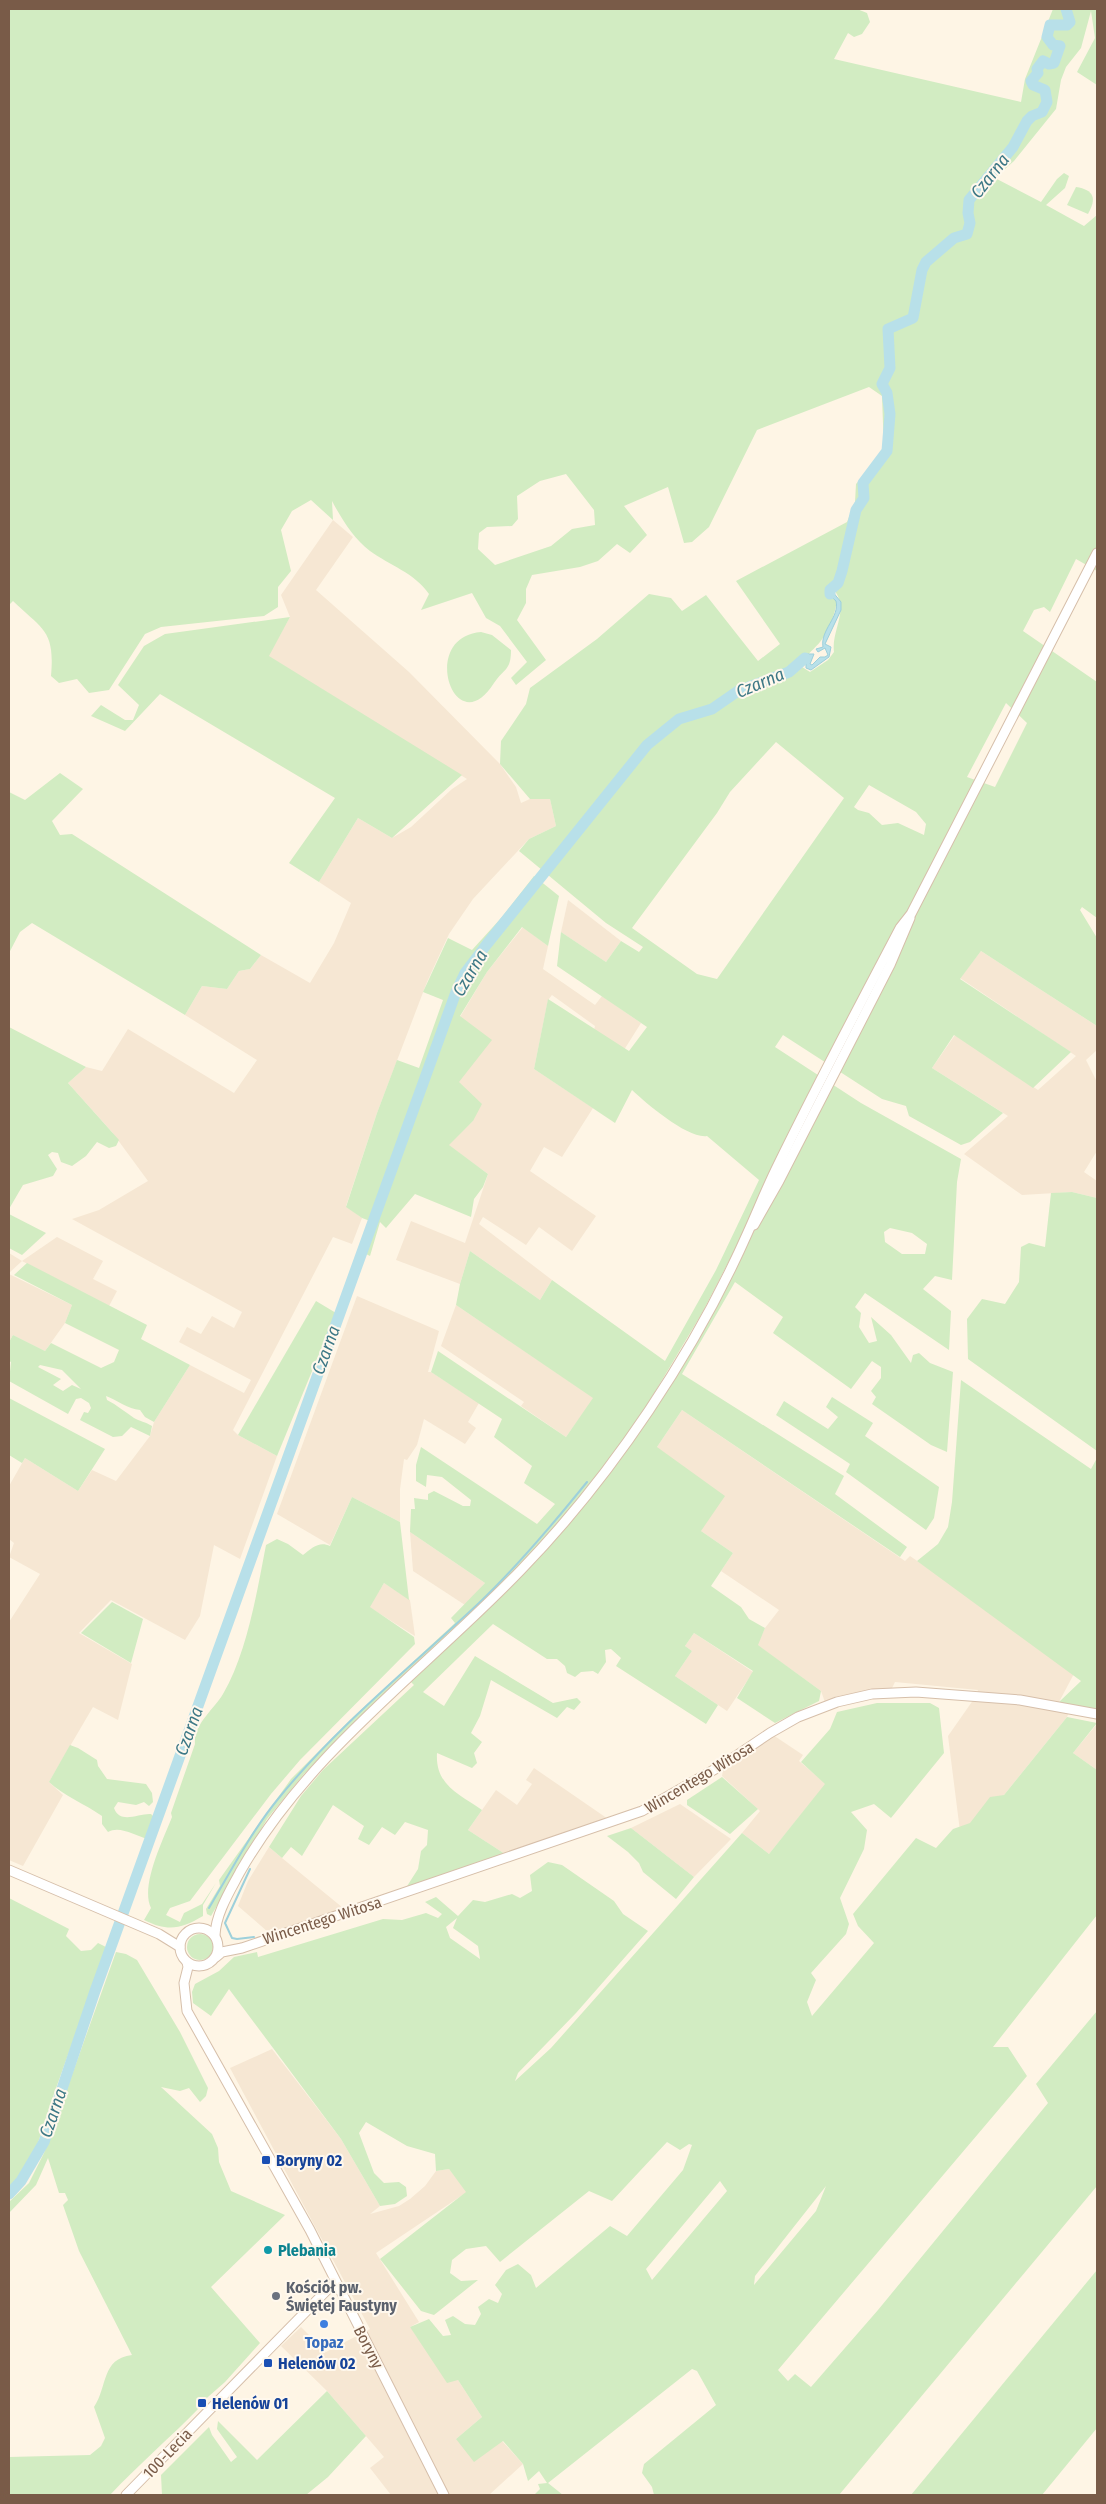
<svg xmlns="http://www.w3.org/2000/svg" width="1106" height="2504" viewBox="0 0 1106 2504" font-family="'Fira Sans Condensed',sans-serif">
	<rect width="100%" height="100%" fill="#fef5e5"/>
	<g fill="#f6e7d3">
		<path d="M333 520 353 537 316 590 409 672 500 764 516 787 521 803 530 799H550L556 826 529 839 473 899 449 934 427 982 377 1113 346 1206 362 1218 352 1244 333 1237 233 1430 238 1435 277 1456 240 1559 214 1545 200 1616 185 1640 111 1600 79 1633 132 1664 118 1720 93 1707 49 1782 63 1795 23 1866 9 1860V1622L40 1574 9 1557 14 1543 9 1539V1486L25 1458 78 1491 92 1470 116 1481 150 1436 154 1422 190 1365 244 1393 251 1380 179 1342 187 1327 201 1334 212 1316 234 1328 242 1312 72 1219 99 1210 148 1181 112 1132 68 1083 86 1067 102 1071 128 1029 234 1093 257 1060 185 1015 202 986 227 989 239 971 250 969 261 955 310 983 334 943 351 903 319 882 358 818 392 838 411 827 452 789 467 779 268 656 290 617 281 595Z"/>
		<path d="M568 900 621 941 606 962 561 932Z"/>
		<path d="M523 927 548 946 543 969 595 1005 602 996 641 1023 624 1050 594 1030 595 1026 552 995 548 1000 534 1069 593 1108 562 1157 544 1147 530 1171 596 1216 572 1251 539 1227 526 1245 483 1217 479 1224 552 1280 540 1300 470 1251 460 1284 396 1260 411 1221 465 1243 488 1174 448 1145 473 1121 458 1082 460 1017 487 972Z"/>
		<path d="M981 951 1097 1026V1050L1086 1060 1097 1082V1151L1084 1172 1097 1181V1198L1072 1192 1022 1195 964 1154 1008 1116 932 1068 955 1035 1038 1090 1076 1056 960 978Z"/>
		<path d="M57 1237 103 1261 93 1279 117 1291 109 1306 22 1261 9 1273V1253L22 1261Z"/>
		<path d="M9 1274 72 1305 65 1323 45 1351 13 1335 9 1342Z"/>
		<path d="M357 1296 439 1331 428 1372H431L479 1403 468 1422 476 1428 465 1444 424 1419 417 1445 407 1460 404 1459 400 1489V1522L352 1497 330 1545 277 1514Z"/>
		<path d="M456 1305 594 1398 566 1437 521 1406 524 1402 441 1346Z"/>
		<path d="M682 1410 905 1561 910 1556 1076 1670 1059 1702 1071 1708 1067 1717 962 1847 948 1736 976 1696 978 1690 895 1682 890 1692 826 1705 821 1691 757 1645 765 1628 779 1610 721 1571 733 1553 701 1531 657 1447Z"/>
		<path d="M410 1532 485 1583 465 1605 413 1571Z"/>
		<path d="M384 1583 410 1600 415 1636 369 1607Z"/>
		<path d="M694 1633 753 1672 727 1711 675 1676 692 1651 685 1646Z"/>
		<path d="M1097 1724V1770L1073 1753Z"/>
		<path d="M770 1733 803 1755 799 1761 826 1784 769 1854 742 1833 760 1811 722 1776 724 1764Z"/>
		<path d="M534 1768 611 1821 511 1858 468 1830 496 1790 517 1805 532 1784 526 1780Z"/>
		<path d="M680 1804 731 1839 694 1877 631 1828Z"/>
		<path d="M269 1847 282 1858 348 1912 270 1938 268 1932 238 1906 248 1881Z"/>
		<path d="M272 2049 341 2139 380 2206 370 2214 399 2206 410 2199 425 2186 436 2171 449 2169 467 2192 376 2253 419 2322 410 2327 458 2380 482 2417 456 2439 502 2441 523 2464 489 2495H391L370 2468 384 2457 327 2391 281 2346 301 2327 326 2352 370 2329 230 2068Z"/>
	</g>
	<g fill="#d2ecc2" fill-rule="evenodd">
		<path d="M9 9H857L867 13 870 22 862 34 854 37 848 33 834 59 1021 102 1025 79 1053 9H1097V85L1077 72 1095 38 1091 11 1081 48 1066 67 1061 80 1056 109 1014 161 995 178 1041 202 1057 179 1064 173 1069 176 1065 188 1046 205 1084 226 1097 215V571L1076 559 1050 612 1044 607 1034 610 1023 631 1097 682V918L1082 907 1080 910 1097 938V1026L981 951 960 979 1071 1052 1033 1088 954 1035 932 1068 1003 1113 970 1142 961 1145 909 1116 906 1106 882 1099 783 1035 775 1047 861 1103 961 1159 957 1182 952 1280 935 1276 923 1289 951 1311 949 1350 865 1293 855 1307 861 1313 859 1327 869 1343 877 1341 871 1317 891 1335 911 1363 913 1355 919 1353 930 1363 953 1372 947 1452 931 1445 872 1404 876 1397 871 1391 881 1378V1367L872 1361 851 1389 773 1333 783 1317 735 1282 682 1374 844 1476 835 1494 907 1547 900 1557 682 1410 657 1447 725 1496 701 1531 733 1553 711 1586 741 1607 749 1619 765 1628 758 1645 821 1691 819 1701 775 1723 737 1698 753 1671 694 1633 685 1646 692 1651 675 1676 718 1705 706 1724 616 1666 621 1658 611 1649 605 1650 606 1662 598 1674 593 1671 581 1672 575 1677 567 1673 565 1666 557 1659H547L493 1624 423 1692 444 1706 475 1656 553 1703 577 1698 581 1702 574 1710 567 1707 557 1718 491 1680 480 1716 471 1733 482 1742 474 1753 477 1763 472 1768 437 1753C435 1785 459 1794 482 1810L468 1830 511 1858 402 1894 418 1869 421 1851 427 1845 428 1830 405 1822 395 1835 382 1827 369 1845 358 1839 364 1826 333 1805 302 1856 291 1847 282 1858 269 1847 301 1796 323 1770 414 1685 411 1682 511 1587 591 1496 725 1285 785 1175 741 1238 702 1313 634 1427 562 1520 509 1578 304 1774 267 1819 211 1916 207 1914 206 1909 220 1886 219 1880 291 1779 351 1719 455 1623 451 1618 485 1583 410 1532 411 1509H415L414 1498 428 1500V1494L434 1491 463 1506H470L471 1500 442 1477 427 1475 426 1487 416 1481V1465L421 1447 537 1524 555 1504 524 1483 532 1466 494 1437 502 1419 431 1372 438 1351 566 1437 593 1398 456 1305 460 1284 470 1251 540 1300 552 1280 665 1361 716 1270 759 1180 707 1136C688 1139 647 1104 632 1090L615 1123 534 1069 548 999 629 1051 647 1027 557 966 561 932 606 962 621 941 639 952 643 947 606 923 519 851 529 839 556 826 550 799H530L500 764 501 741 526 704 530 688 597 639 649 594 671 598 682 611 706 595 758 661 780 644 736 581 847 522 855 502 856 484 884 452 882 396 869 387 757 430 709 527 692 542 684 543 668 487 624 506 647 535 630 553 617 544 598 561 580 567 532 575 526 589V603L517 620 546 660 516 685 511 678 527 662 500 626 486 618 472 593 421 610 429 594C415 573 389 565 370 551 354 539 341 518 332 501L333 520 311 500 292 511 281 530 291 571 278 587V607L264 616 161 627 145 634 109 690 89 693 77 679 59 683 51 676C55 630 43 630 13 601L9 605ZM566 474 594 510 595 525 572 529 551 546 495 565 478 549 479 533 487 527 512 526 518 519 517 496 540 481ZM838 583 842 586 834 590C850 610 831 630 834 652L828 660 810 672 802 667C807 652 811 653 820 642 826 636 838 609 836 601L829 596 831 587ZM1006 703 1027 723 995 787 967 777ZM776 742 844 798 717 979 697 974 632 928 717 813 730 792ZM869 785 916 812 926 824 924 835 898 823 882 825 869 813 858 810 854 807ZM890 1228 912 1233 927 1244 925 1254H902L885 1242 884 1232Z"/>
		<path d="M1076 187C1094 190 1097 198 1088 214L1067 205Z"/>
		<path d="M290 617 269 656 462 775 392 838 358 818 319 882 289 863 335 798 160 694 125 731 91 716 101 705 125 720H133L139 705 118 685 144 646 165 634Z"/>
		<path d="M481 632 492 635 511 650C511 671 504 668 494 683 455 745 418 637 481 632Z"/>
		<path d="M60 773 83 789 52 821 60 835 72 834 261 955 250 969 239 971 227 989 202 986 185 1015 32 923 20 932 9 953V792L25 800Z"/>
		<path d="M534 876 559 896 548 946 522 927 487 972 460 1016 492 1040 459 1082 482 1104 473 1121 449 1145 488 1174 483 1187 474 1199 471 1217 415 1194 386 1228 380 1222 370 1256 362 1252 429 1071 425 1070 370 1221 362 1218 346 1207 377 1113 397 1060 419 1068 443 1000 423 992 448 938 472 950 502 917Z"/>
		<path d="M9 1027 86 1067 68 1083 119 1140 116 1146 109 1148 97 1142 86 1156 72 1166 61 1162 58 1153 52 1152 48 1155 57 1169 53 1176 23 1185 9 1209Z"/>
		<path d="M1072 1192 1097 1198V1451L968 1359 967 1319 982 1299 1005 1304 1019 1282 1021 1247 1029 1243 1045 1247 1051 1193Z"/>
		<path d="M9 1214 46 1233 22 1255 9 1248Z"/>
		<path d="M27 1263 147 1325 141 1339 190 1365 154 1422 145 1417 140 1410C128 1409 117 1400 106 1396L107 1400C117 1405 125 1412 134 1418 139 1421 146 1422 152 1426L150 1436 131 1427 122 1436 113 1437 80 1420 84 1412 88 1413 91 1408 89 1403 81 1398 76 1399 68 1414 9 1381 11 1362 9 1361V1342L13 1335 45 1351 51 1343 101 1368 114 1362 119 1350 65 1323 72 1305 14 1275ZM40 1365 62 1370 81 1389 72 1385 63 1391 53 1385 61 1379 38 1367Z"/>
		<path d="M316 1301 336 1313 277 1456 238 1435Z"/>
		<path d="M961 1380 1091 1469 1097 1458V1714L1071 1708 1059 1702 1081 1681 917 1561 938 1544 948 1527 952 1502Z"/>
		<path d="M832 1397 873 1423 865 1436 939 1487 934 1518 926 1530 846 1472 850 1464 776 1415 784 1401 828 1429 838 1417 826 1407Z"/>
		<path d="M9 1398 105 1449 78 1491 25 1458 22 1463 9 1455Z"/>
		<path d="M352 1497 400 1522 409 1600 384 1583 370 1607 414 1637 415 1644 300 1760 271 1794 190 1901 170 1908 166 1915 180 1922 184 1913 202 1904 216 1883 203 1905V1916C181 1929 168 1932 144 1920L151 1908C140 1886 163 1840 172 1817L171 1813 195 1744C193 1725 214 1709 223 1694 247 1653 257 1592 266 1545L277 1539 288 1544 303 1555C312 1548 319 1541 330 1546Z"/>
		<path d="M112 1602 143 1619 131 1663 81 1633Z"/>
		<path d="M877 1703H930L939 1708 944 1753 891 1818 874 1804 851 1812 867 1830 864 1849 840 1898 849 1924 846 1934 811 1973 816 1980 807 2002 812 2016 874 1943 858 1926 853 1914 916 1838 936 1848 953 1829 970 1823 990 1797 1004 1795 1067 1717 1097 1723 1073 1753 1097 1770V1915L993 2047H1008L1027 2076 778 2370 788 2381 795 2374 811 2387 878 2310 1048 2103 1036 2084 1097 2011V2186L839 2495H654L652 2487 642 2473 644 2464 716 2405 697 2371 692 2369 548 2483 563 2495H534L540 2489 538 2484 547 2483 539 2471 528 2481 523 2464 503 2441 474 2462 456 2439 482 2417 458 2380 447 2383 410 2327 429 2319 443 2336 451 2335 445 2320 453 2316 465 2324 475 2325 481 2314 478 2307 489 2299 498 2303 502 2294 495 2285 506 2270 518 2264 531 2275 536 2288 610 2226 627 2236 683 2170 692 2145 689 2144 680 2150 667 2142 612 2201 589 2191 500 2262 486 2246 466 2249 452 2260 450 2273 461 2281 478 2280 434 2315 421 2311 380 2259 466 2192 449 2169 436 2171 435 2154 407 2146 366 2122 359 2133 374 2173 384 2183 399 2182 406 2187 407 2196 395 2204 380 2206 341 2139 229 1989 211 2016 193 2003 192 1992 195 1984 219 1971 234 1957 257 1952 258 1957 383 1919 402 1920 426 1913 438 1918 442 1914 425 1902 436 1897 458 1916 473 1900 485 1902 512 1894 520 1898 532 1891 530 1875 548 1862 562 1865 614 1901 623 1914 648 1931 576 2013 518 2073 515 2081 551 2048 742 1833 769 1854 825 1784 801 1762 830 1729 837 1712ZM457 1918 453 1928 478 1946 480 1959 450 1938 446 1927ZM720 2181 727 2191 652 2280 646 2269ZM826 2186 816 2211 754 2285 755 2276Z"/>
		<path d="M70 1745 78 1748 97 1760 98 1766 107 1779 146 1784 152 1793 153 1802 149 1806 144 1802 136 1805 118 1802 114 1808C120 1825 139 1813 151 1814L155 1818 148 1839C135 1836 120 1825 108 1832L102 1824V1816C85 1804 64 1796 49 1782Z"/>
		<path d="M722 1777 758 1809 730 1834 687 1805V1800Z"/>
		<path d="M631 1828 694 1877 676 1899 643 1872 639 1863 628 1852 607 1836Z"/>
		<path d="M9 1898 69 1929 66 1936 81 1951 91 1950 98 1943 108 1948C90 1995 72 2043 55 2091 42 2127 37 2162 9 2190Z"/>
		<circle cx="200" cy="1947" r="13"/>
		<path d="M116 1952 126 1954 137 1960 180 2032 208 2088 206 2096 200 2102 189 2088 180 2091 161 2087 212 2134 218 2148 219 2162 231 2191 285 2215 211 2287 260 2343 225 2382 200 2404 201 2406C171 2437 139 2464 110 2495H9V2457L90 2455 101 2446 105 2438 94 2407C108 2386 101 2359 132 2355L79 2251 63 2205 68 2200 65 2193H59L48 2158 36 2185 9 2213V2202L29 2183 44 2153Z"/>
		<path d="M1097 2270V2428L1042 2495H911Z"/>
		<path d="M327 2391 366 2436 328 2477 306 2495H162L161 2475 209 2427 212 2435 231 2462 237 2457 217 2429 218 2421 257 2460Z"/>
	</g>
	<path fill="#b8e0e9" stroke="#9dd0db" d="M838 583 832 591 841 602V610L825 644 831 647 829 657 811 670 806 668V661L794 666 805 654H814L810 664 812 665 820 657H825L828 655 825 648 818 652 816 649 823 647C820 630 840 617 836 601L827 593 831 587Z"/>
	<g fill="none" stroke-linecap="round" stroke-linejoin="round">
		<g stroke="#9dd0db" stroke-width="2">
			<path d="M250 1869 225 1923 232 1938 237 1939 254 1937"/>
			<path d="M209 1908C231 1871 251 1832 278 1799 336 1727 412 1666 479 1603 518 1566 553 1524 587 1482"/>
		</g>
		<g stroke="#b8e0e9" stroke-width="11">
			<path d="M830 594V590L838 583 842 571 856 510 864 498 863 483 887 451 890 414 887 393 882 384 890 368 888 329 913 318 922 270 926 262 954 238 967 234 970 223 968 213 969 200 1013 147 1027 121 1032 116 1042 112 1047 102 1045 90 1033 85 1031 81 1038 73 1037 69 1043 61 1049 64 1054 63 1060 46 1053 45 1047 37 1050 25H1067L1070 22 1066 9"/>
			<path d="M9 2194 21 2181 44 2142 95 1991 456 992 465 973 487 944 647 745 679 719 712 709 738 691 789 672 805 658"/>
		</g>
		<defs>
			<g id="secondary">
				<path d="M754 1225 779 1181 890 965 910 918"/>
				<path d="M9 1870 159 1934 180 1947"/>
				<circle cx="199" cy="1947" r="19"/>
				<path d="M215 1935C216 1913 230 1891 240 1872 309 1751 426 1669 521 1570 612 1476 695 1352 748 1232 758 1210 767 1187 778 1165 817 1085 859 1006 900 928L911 914 1097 553"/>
				<path d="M216 1957 222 1952 242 1948 642 1811 724 1764 770 1733 798 1717 837 1702 872 1694 916 1692 1020 1700 1097 1714"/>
				<path d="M187 1962 188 1967 184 1983 187 2011 310 2230 444 2495"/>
				<path d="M126 2495 327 2290 336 2284"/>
			</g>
		</defs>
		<use href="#secondary" stroke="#d6bfaa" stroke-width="11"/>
		<use href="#secondary" stroke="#fff" stroke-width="9"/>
	</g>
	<g fill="#1a4fb4" stroke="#fff8ed" stroke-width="2">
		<rect x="261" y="2155" width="10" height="10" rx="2.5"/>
		<rect x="263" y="2358" width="10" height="10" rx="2.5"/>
		<rect x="197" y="2398" width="10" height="10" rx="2.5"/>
	</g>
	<circle fill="#0f9aa8" stroke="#fff8ed" stroke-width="2" cx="268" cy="2250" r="5"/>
	<circle fill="#6b7280" stroke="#fff8ed" stroke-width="2" cx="276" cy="2296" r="5"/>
	<circle fill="#3f7fe0" stroke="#fff8ed" stroke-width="2" cx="324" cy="2324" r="5"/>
	<g text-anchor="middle" stroke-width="4" stroke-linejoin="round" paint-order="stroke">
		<g font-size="16" fill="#795b48" stroke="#fff8ed">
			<text transform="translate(699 1777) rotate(-31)" y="6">Wincentego Witosa</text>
			<text transform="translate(322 1920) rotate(-18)" y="6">Wincentego Witosa</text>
			<text transform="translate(369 2347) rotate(63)" y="6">Boryny</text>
			<text transform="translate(167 2453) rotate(-46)" y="6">100-Lecia</text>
		</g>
		<g font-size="16" font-weight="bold" fill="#164399" stroke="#fff8ed" text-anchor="start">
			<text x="276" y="2166">Boryny 02</text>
			<text x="278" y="2369">Helenów 02</text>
			<text x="212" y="2409">Helenów 01</text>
		</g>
		<g font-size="16" font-weight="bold" fill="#0d838f" stroke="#fff8ed" text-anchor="start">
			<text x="278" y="2256">Plebania</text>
		</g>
		<g font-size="16" font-weight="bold" fill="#5b616d" stroke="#fff8ed" text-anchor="start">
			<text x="286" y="2293">Kościół pw.<tspan x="286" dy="18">Świętej Faustyny</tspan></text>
		</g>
		<g font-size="16" font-weight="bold" fill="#366cbe" stroke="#fff8ed">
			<text x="324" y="2348">Topaz</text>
		</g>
		<g font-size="18" font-style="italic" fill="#3d7886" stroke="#fff8ed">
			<text transform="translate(990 176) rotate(-52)" y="6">Czarna</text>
			<text transform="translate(760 683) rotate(-23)" y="6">Czarna</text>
			<text transform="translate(470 973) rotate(-59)" y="6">Czarna</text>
			<text transform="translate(326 1350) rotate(-70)" y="6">Czarna</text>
			<text transform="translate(189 1731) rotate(-70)" y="6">Czarna</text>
			<text transform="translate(53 2113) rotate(-71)" y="6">Czarna</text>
		</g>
	</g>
	<rect width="1106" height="2504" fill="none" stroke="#795b48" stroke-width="20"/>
</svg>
